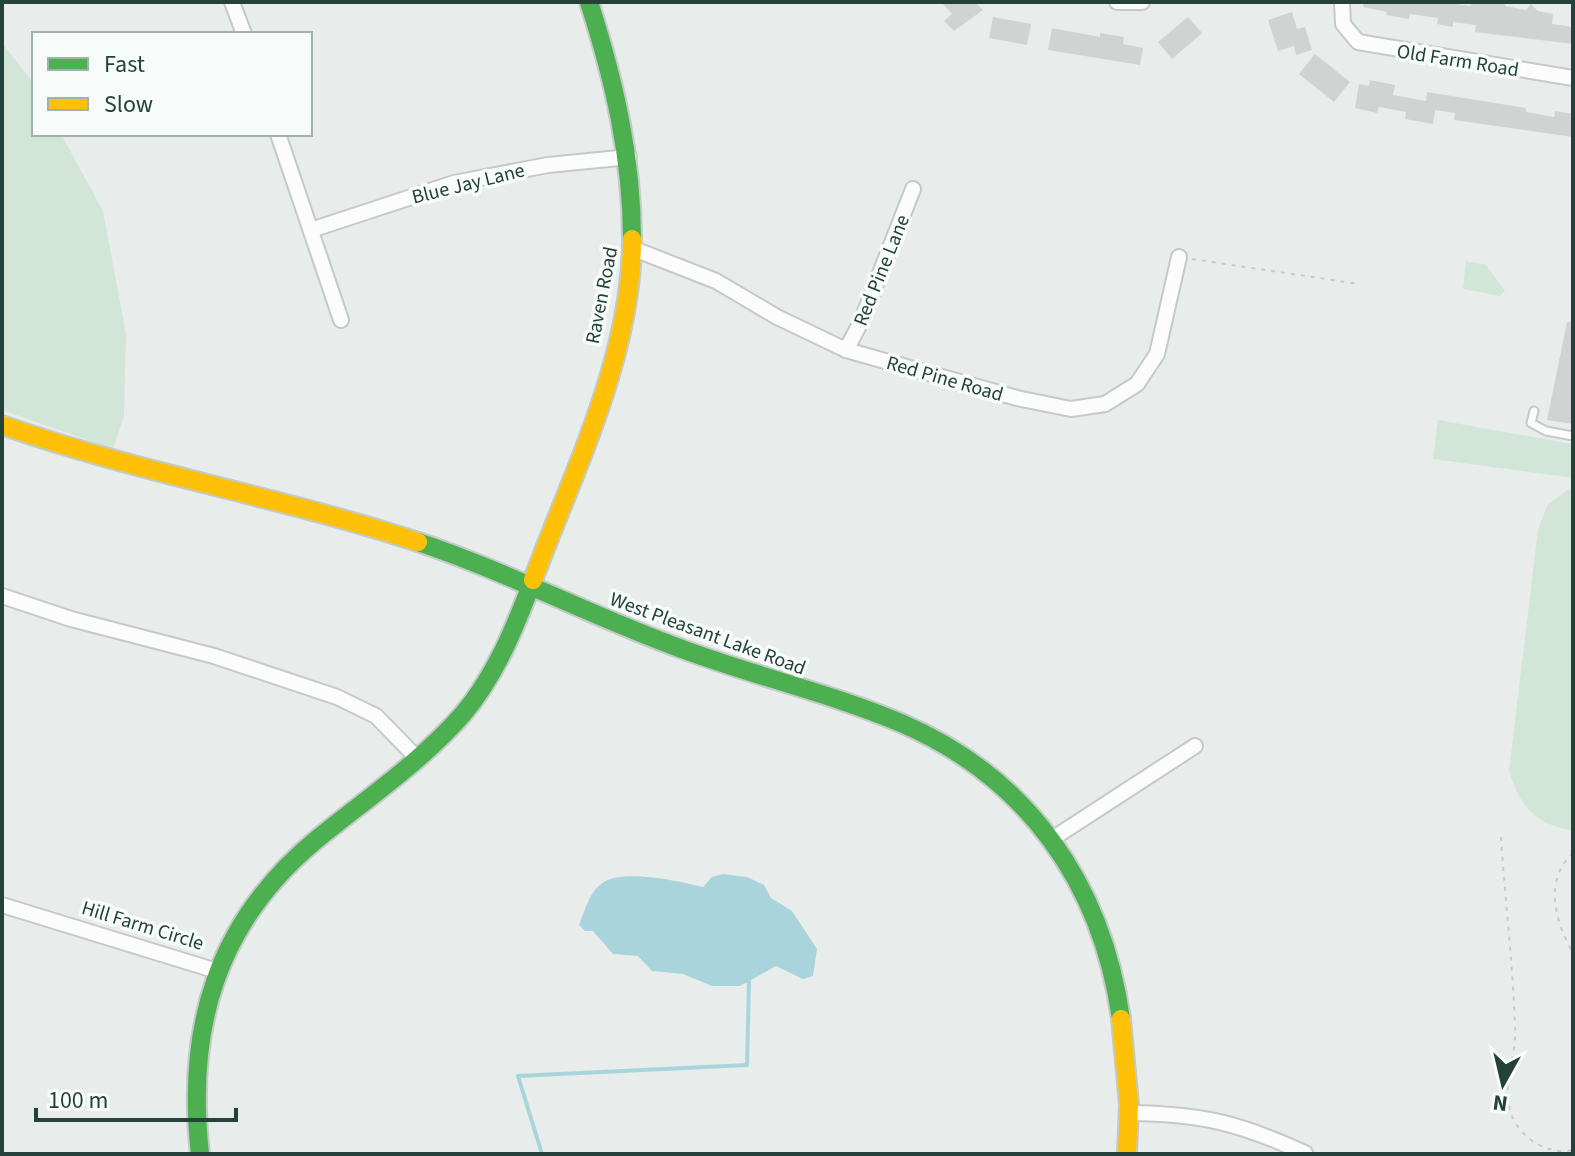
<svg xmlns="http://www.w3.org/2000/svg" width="1575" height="1156" viewBox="0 0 1575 1156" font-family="'Source Sans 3',sans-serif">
	<rect width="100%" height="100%" fill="#e8edeb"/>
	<g fill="#d1e6d8">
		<path d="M2 43 34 84V134H61L103 211 126 334 124 416 113 449 2 410Z"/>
		<path d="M1466 261 1486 265 1505 291 1500 296 1463 289Z"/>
		<path d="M1438 420 1573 444V478L1433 459Z"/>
		<path d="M1573 486V830H1570C1533 823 1520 805 1509 771L1538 529 1548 504Z"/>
	</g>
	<path fill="#a9d4db" d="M723 874 747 877 764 885 771 898 792 911 817 949 813 976 803 979 776 966 740 986H712L683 974 652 971 638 956 613 954 593 931H585L579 925C585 911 589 891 604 882 625 869 679 881 703 887L712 877Z"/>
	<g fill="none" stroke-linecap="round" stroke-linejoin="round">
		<path stroke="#a9d4db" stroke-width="4" d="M542 1154 518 1076 747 1065 749 982"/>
	</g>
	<g fill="#cfd4d2">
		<path d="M941 2H975L983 10 954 31 944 21 952 14Z"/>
		<path d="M1364 2H1440L1471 6 1472 2H1505V6L1526 10 1531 4 1538 11 1553 14 1552 24 1573 27V44L1475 32 1476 25 1453 22V27L1437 24 1438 18 1410 14 1409 19 1386 15 1387 12 1363 7Z"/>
		<path d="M1292 12 1297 29 1305 27 1312 50 1296 55 1294 46 1278 51 1268 20Z"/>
		<path d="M993 17 1031 24 1027 45 989 38Z"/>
		<path d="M1188 17 1202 33 1172 59 1158 42Z"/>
		<path d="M1052 28 1100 37V33L1124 37 1123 44 1143 48 1140 65 1048 50Z"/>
		<path d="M1315 54 1350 82 1334 102 1299 74Z"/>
		<path d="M1370 80 1395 85 1393 95 1426 101 1427 92 1526 108V112L1554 117 1555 111 1573 114V137L1454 120 1455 113 1435 110 1433 124 1405 119 1406 112 1379 107 1377 113 1355 108 1359 84 1369 86Z"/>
		<path d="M1567 322H1573V424L1547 420Z"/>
	</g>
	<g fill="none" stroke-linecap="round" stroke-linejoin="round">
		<defs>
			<path id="lane" d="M1534 411 1531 423 1546 431 1573 436"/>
			<g id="street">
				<path d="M232 2 244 34"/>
				<path d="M1117 2H1142"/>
				<path d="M1342 2 1343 24 1358 42 1573 78"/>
				<path d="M278 134 341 320"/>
				<path d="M311 230 454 183 548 165 629 157"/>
				<path d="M634 249 716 281 777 317 846 350 1017 398 1071 409 1105 404 1137 384 1157 354 1179 257"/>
				<path d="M846 350 861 322 913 189"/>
				<path d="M2 596 71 619 214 656 337 697 376 716 416 757"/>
				<path d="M1052 839 1195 746"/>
				<path d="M2 905 217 971"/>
				<path d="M1130 1113C1203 1114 1239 1123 1305 1153"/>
			</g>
			<g id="fast">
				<path d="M589 2C614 80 632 157 632 239"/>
				<path d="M418 542C508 572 593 617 682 649 754 676 830 693 901 723 1027 777 1102 883 1121 1019"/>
				<path d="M200 1154C186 1028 216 923 316 840 366 799 420 763 463 714 496 675 515 627 533 580"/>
			</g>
			<g id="slow">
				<path d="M2 425C138 473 281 497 418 542"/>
				<path d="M533 580C573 472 632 357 632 239"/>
				<path d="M1121 1019 1129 1105 1127 1154"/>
			</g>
		</defs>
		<use href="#lane" stroke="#c5cac8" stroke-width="11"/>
		<use href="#street" stroke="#c5cac8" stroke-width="18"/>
		<use href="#fast" stroke="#c3cbc8" stroke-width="22"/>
		<use href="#slow" stroke="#c3cbc8" stroke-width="22"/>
		<g stroke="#c3ccca" stroke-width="2" stroke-dasharray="4 6" stroke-linecap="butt">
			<path d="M1192 259 1359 284"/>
			<path d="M1501 837C1505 900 1513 964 1515 1028 1517 1056 1501 1085 1511 1113 1519 1138 1549 1156 1573 1150"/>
			<path d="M1573 853C1543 881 1555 921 1573 953"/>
		</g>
		<use href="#lane" stroke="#fcfcfc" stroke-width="7"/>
		<use href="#street" stroke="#fcfcfc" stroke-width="14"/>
		<use href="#fast" stroke="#4caf50" stroke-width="18"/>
		<use href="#slow" stroke="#ffc107" stroke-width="18"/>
	</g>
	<g text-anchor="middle" stroke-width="7" stroke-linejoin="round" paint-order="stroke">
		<g font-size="20" fill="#24423a" stroke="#f7fbf9">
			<text transform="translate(1458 60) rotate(9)" y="7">Old Farm Road</text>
			<text transform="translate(468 183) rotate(-14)" y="7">Blue Jay Lane</text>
			<text transform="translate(881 270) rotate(-68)" y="7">Red Pine Lane</text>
			<text transform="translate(601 295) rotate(-79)" y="7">Raven Road</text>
			<text transform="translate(945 378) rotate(16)" y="7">Red Pine Road</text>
			<text transform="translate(708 633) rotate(20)" y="7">West Pleasant Lake Road</text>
			<text transform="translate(143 925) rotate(17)" y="7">Hill Farm Circle</text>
		</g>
	</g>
	<rect width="1575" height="1156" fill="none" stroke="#24423a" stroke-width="8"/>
	<rect x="32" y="32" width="280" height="104" fill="#f7fbf9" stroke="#a3b1ad" stroke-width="2"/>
	<rect x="48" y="58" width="40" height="12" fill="#4caf50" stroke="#a3b1ad" stroke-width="2"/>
	<text x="104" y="72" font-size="24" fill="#24423a">Fast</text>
	<rect x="48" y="98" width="40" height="12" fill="#ffc107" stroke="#a3b1ad" stroke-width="2"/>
	<text x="104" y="112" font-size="24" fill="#24423a">Slow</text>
	<g transform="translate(1503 1084) rotate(188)" stroke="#f7fbf9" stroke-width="6" paint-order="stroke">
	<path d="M0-6L14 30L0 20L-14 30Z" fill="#24423a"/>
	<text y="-12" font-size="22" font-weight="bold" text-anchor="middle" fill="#24423a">N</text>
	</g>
	<path d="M36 1108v12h200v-12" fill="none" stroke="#24423a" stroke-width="4"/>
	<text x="48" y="1108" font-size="24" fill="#24423a" stroke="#f7fbf9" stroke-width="6" paint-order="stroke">100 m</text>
</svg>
